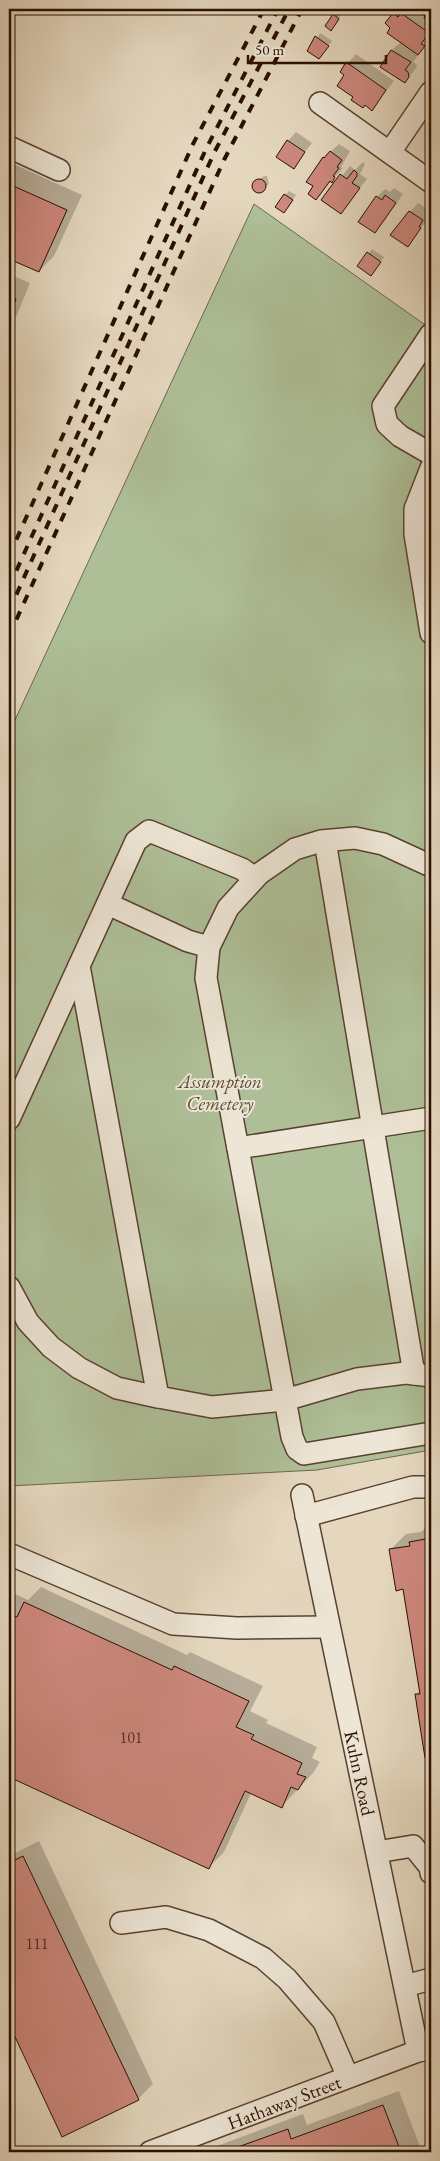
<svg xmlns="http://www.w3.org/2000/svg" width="440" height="2161" viewBox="0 0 440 2161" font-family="'EB Garamond',serif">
	<rect width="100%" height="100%" fill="#e4d7be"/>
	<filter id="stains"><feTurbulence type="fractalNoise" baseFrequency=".004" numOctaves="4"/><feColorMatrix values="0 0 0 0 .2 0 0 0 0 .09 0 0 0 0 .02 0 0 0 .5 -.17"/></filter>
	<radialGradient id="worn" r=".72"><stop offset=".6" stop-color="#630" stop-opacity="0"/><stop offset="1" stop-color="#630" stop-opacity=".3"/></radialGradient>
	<path fill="#aebf97" stroke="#6c674c" d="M254 204 431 329V1450L317 1470 9 1486V733Z"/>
	<g fill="#0003">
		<path d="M398 9H431V30L428 35 431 38 413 62 416 64 417 67 405 82 381 67 392 50 401 42 392 28V14Z"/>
		<path d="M337 11 342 14 331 29 333 15Z"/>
		<path d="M320 33 332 41 323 53 309 51Z"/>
		<path d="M356 54 394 81 372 109 355 96 346 75 341 71Z"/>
		<path d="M296 132 312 143 293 167 288 141Z"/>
		<path d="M339 144 350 151 341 167 343 168 316 198 314 186 324 158Z"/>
		<path d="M9 162 82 195 54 256 39 271 9 257Z"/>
		<path d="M363 162 365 164 360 174 367 179 341 212 323 200 350 166 355 170Z"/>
		<path d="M264 176H267L269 184 260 191 256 190 254 187 255 182Z"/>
		<path d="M394 188 403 194 383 223 375 232 377 197 385 189 390 192Z"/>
		<path d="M289 191 296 195 287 208 285 195Z"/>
		<path d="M418 203 431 212 426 218 428 219 408 245 410 212Z"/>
		<path d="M372 249 384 257 375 270 359 266Z"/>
		<path d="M9 274 30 283 9 334Z"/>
		<path d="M431 1526V1758L416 1695 420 1691 404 1587 390 1550 406 1534 421 1532 426 1527Z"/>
		<path d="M41 1587 187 1655 190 1652 263 1686 250 1711 268 1720 266 1723 317 1747 312 1758 320 1762 313 1773 281 1807 251 1793 224 1852 209 1867 9 1775V1594L11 1592 28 1600Z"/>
		<path d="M431 1827V1847L428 1830Z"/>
		<path d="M39 1841 153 2084 138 2099 63 2135 9 2021V1856Z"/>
		<path d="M399 2091 422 2152H201L303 2114 307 2125Z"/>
	</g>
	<g fill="#cd887d" stroke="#2b0f00">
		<path d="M415 9H431V20L429 22 424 18 425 16Z"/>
		<path d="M393 13 398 17 401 13 429 33 421 44 425 46 418 55 387 33 390 28 385 23Z"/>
		<path d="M333 14 339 19 331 31 325 26Z"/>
		<path d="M315 36 329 46 319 59 307 51Z"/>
		<path d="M391 50 411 62 405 70 408 72 409 77 405 83 380 67Z"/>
		<path d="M346 62 386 90 372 111 365 105 363 108 351 100 353 97 337 86 344 75 340 72Z"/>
		<path d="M287 140 305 152 294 169 276 157Z"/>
		<path d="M330 151 342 160 337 167 339 168 333 176 335 177 332 183 330 181 316 200 308 194 313 186 306 182 323 157 324 158Z"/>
		<path d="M354 170 357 173V176L352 183 360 188 341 214 321 200 340 174 347 179Z"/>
		<circle cx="259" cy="186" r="7"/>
		<path d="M9 184 67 210 39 272 9 259Z"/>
		<path d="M284 194 293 200 284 213 275 207Z"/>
		<path d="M385 195 396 203 375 233 358 222 376 196 382 200Z"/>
		<path d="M409 211 423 220 419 227 421 228 408 247 390 235Z"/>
		<path d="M367 252 381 262 371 276 357 266Z"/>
		<path d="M9 296 16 299 9 316Z"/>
		<path d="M431 1538V1766L430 1757 425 1758 415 1694H420L403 1589 396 1591 389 1549 410 1546 409 1542Z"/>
		<path d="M24 1602 172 1670 174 1666 249 1701 236 1727 254 1735 251 1739 302 1763 297 1774 306 1777 298 1790 291 1787 282 1808 245 1791 209 1869 9 1777V1613L17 1617Z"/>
		<path d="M23 1856 139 2100 62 2137 9 2024V1863Z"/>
		<path d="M383 2105 401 2152H224L288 2129 291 2139Z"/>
	</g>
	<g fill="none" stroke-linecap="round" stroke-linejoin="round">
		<defs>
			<g id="minor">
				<path d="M320 103 431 182"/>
				<path d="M9 147 59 170"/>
				<path d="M390 152 431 92"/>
				<path d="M431 334 383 406 387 424 400 436 431 454"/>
				<path d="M431 468 415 509V534L431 633"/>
				<path d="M325 841 414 1374"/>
				<path d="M431 866 383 844 355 838 321 841 295 849 259 874 228 908 209 947 206 978 292 1437 297 1449 304 1454 431 1433"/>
				<path d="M108 904 188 941 209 947"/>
				<path d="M79 966 158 1397"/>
				<path d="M9 1119 136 841 149 831 242 869 255 878"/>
				<path d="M238 1148 431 1118"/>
				<path d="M9 1287 28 1322 51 1347 79 1368 117 1388 153 1396 212 1407 285 1400 357 1379 406 1373 431 1376"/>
				<path d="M302 1495 418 2051"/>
				<path d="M306 1516 413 1487H431"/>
				<path d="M9 1554 173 1624 237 1628 329 1627"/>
				<path d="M377 1852 413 1846 430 1867 431 1873"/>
				<path d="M121 1923 166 1917 209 1930 263 1958 287 1979 324 2022 348 2077"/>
				<path d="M405 1986 431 1979"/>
				<path d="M150 2152 418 2051 431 2049"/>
			</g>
		</defs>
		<use href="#minor" stroke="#594130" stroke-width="24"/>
		<use href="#minor" stroke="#ede5d5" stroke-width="21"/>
		<g stroke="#2b0f00" stroke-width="4" stroke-dasharray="9 9" stroke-linecap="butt">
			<path d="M9 556 193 144 264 9"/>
			<path d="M9 587 206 149 278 9"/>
			<path d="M9 611 214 153 289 9"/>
			<path d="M9 636 224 160 302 9"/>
		</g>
	</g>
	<g text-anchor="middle" stroke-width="4" stroke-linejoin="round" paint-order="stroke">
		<g font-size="16" fill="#542d1f">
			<text x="131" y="1743">101</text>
			<text x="37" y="1949">111</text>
		</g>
		<g font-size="19" font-style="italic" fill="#594d35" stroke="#ede5d5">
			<text x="220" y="1088">Assumption<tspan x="220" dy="22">Cemetery</tspan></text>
		</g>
		<g font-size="19" fill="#2b0f00" stroke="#ede5d5">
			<text transform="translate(360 1773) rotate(78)" y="7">Kuhn Road</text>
			<text transform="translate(284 2102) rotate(-21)" y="7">Hathaway Street</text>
		</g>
	</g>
	<rect width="440" height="2161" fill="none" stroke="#e4d7be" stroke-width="30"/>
	<rect x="10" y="10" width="420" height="2141" fill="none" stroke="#2b0f00" stroke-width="2.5"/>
	<rect x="15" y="15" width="410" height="2131" fill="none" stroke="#2b0f00"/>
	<path d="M248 55v8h138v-8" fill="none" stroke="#2b0f00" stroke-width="2.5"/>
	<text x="255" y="55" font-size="15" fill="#2b0f00" stroke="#ede5d5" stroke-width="4" paint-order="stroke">50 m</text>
	<rect width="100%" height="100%" filter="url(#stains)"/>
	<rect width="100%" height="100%" fill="url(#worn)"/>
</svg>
